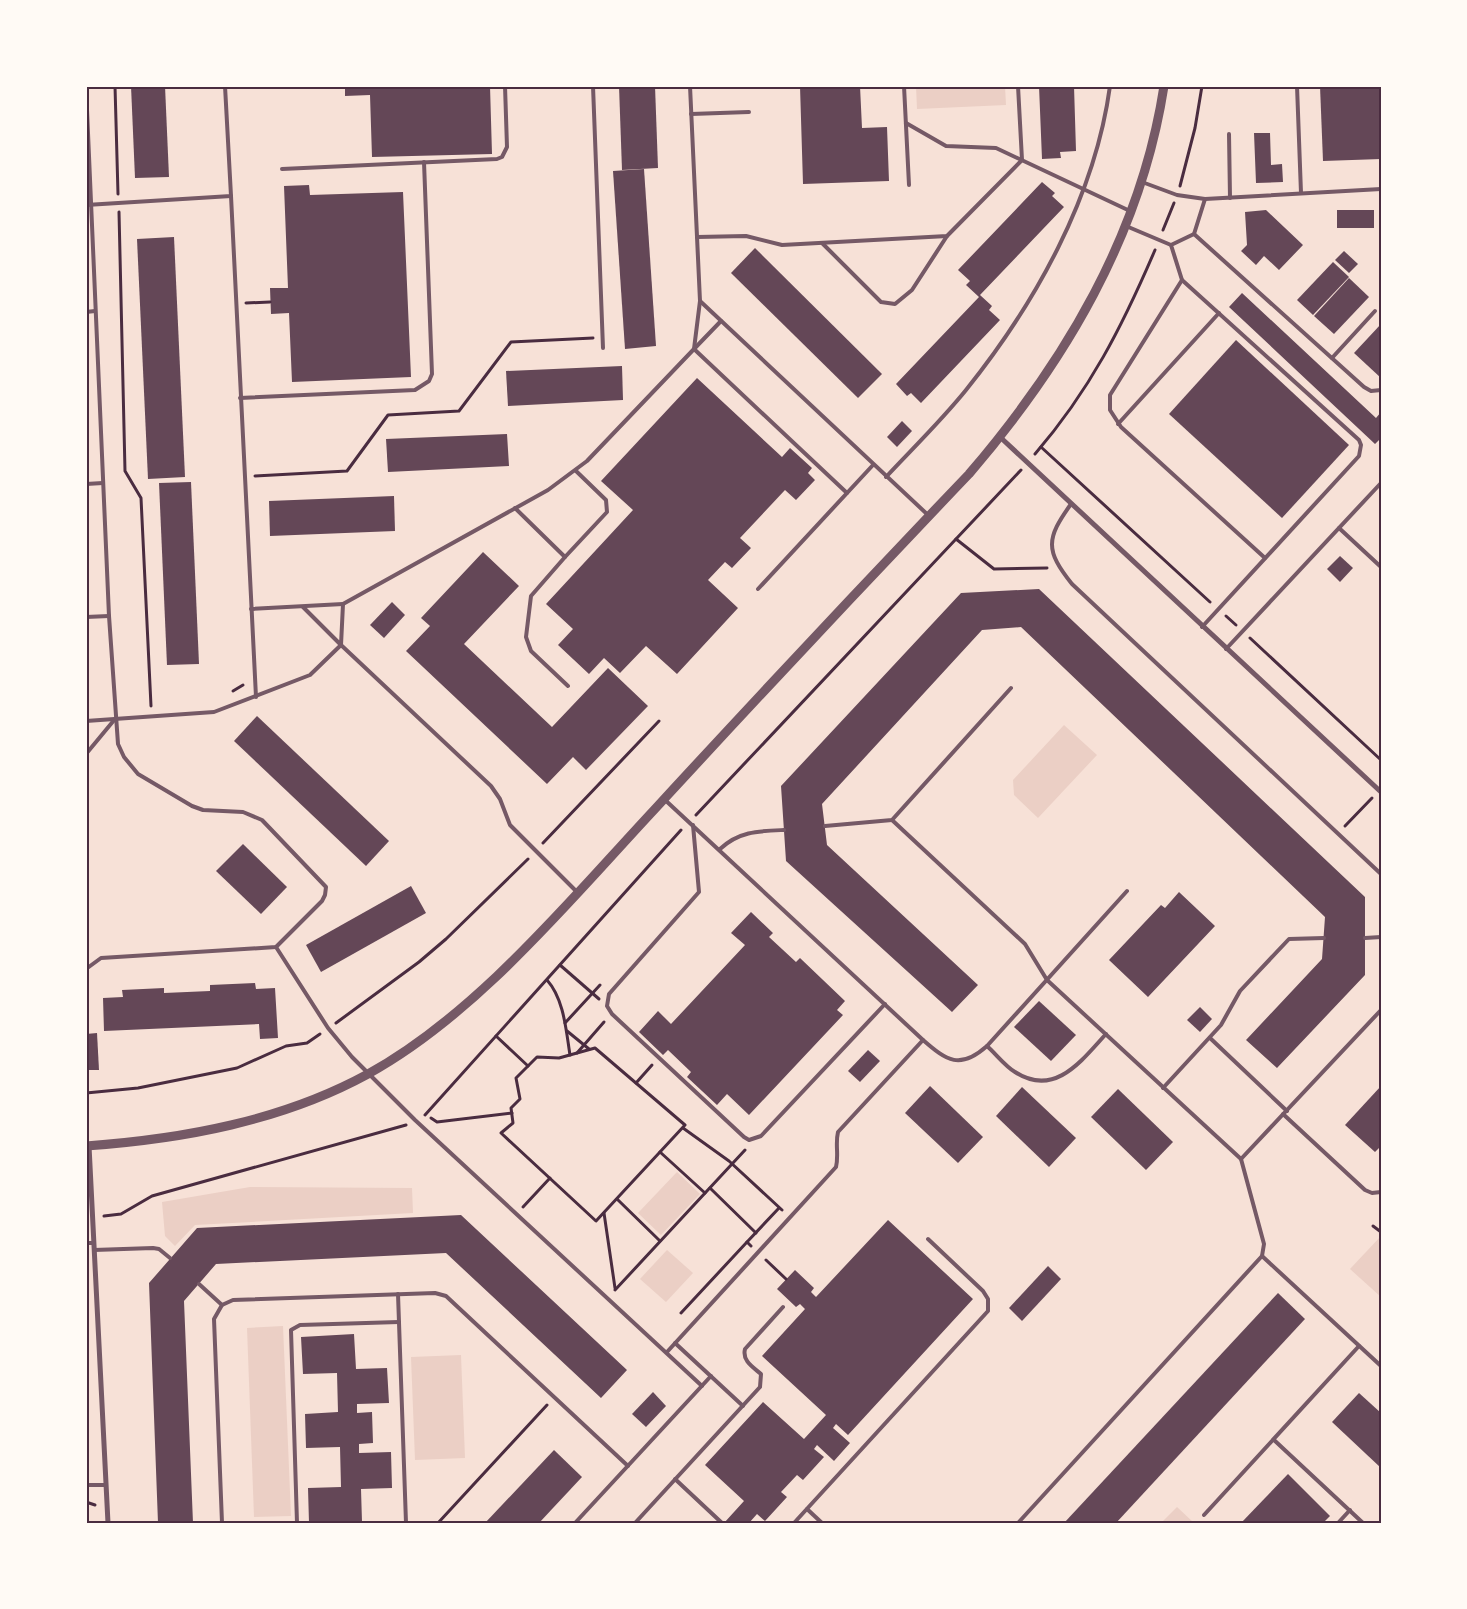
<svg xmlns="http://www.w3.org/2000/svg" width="1467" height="1609" viewBox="0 0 1467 1609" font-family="'Nunito Sans',sans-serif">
	<rect width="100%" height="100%" fill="#f7e1d7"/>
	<g fill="#ebcfc5">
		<path d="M916 86H1005L1006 105 917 109Z"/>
		<path d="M1064 725 1097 755 1038 818 1014 795 1013 780Z"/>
		<path d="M677 1172 700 1194 661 1235 638 1213Z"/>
		<path d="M250 1187 412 1188 413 1213 195 1225 175 1246 165 1236 162 1202Z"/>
		<path d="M1381 1236V1297L1350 1269Z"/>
		<path d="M667 1250 693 1273 666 1302 640 1279Z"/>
		<path d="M283 1326 291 1516 254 1517 247 1328Z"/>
		<path d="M461 1355 465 1458 415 1460 411 1357Z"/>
		<path d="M1177 1507 1194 1523H1161Z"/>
	</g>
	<g fill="#644757">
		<path d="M131 86H165L169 177 135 178Z"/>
		<path d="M345 86H490L492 154 372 157 370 95 345 96Z"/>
		<path d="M619 86H655L658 168 622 170Z"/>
		<path d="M800 86H860L862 128 887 127 889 181 803 184Z"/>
		<path d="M1039 86H1074L1076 151 1060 152 1061 158 1042 159Z"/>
		<path d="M1320 86H1381V159L1323 161Z"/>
		<path d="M1254 133H1270L1271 165 1282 164 1283 182 1256 183Z"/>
		<path d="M644 169 656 346 625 349 613 171Z"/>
		<path d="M1042 182 1055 193 1052 196 1064 207 980 295 992 306 989 310 1000 320 921 403 911 393 907 396 896 384 979 297 966 285 970 281 958 270Z"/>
		<path d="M309 185 310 195 403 192 411 377 292 382 289 313 271 314 270 288H288L284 186Z"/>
		<path d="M1266 210 1303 245 1279 270 1264 256 1256 265 1241 251 1247 245 1245 212Z"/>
		<rect x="1337" y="210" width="37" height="18"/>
		<path d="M174 237 185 477 148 479 137 239Z"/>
		<path d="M755 248 882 374 858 398 731 273Z"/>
		<path d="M1344 251 1358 264 1349 273 1335 260Z"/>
		<path d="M1333 262 1349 277 1313 315 1297 300Z"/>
		<path d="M1349 278 1369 297 1334 334 1314 316Z"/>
		<path d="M1242 293 1376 418 1381 412V438L1375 444 1229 307Z"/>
		<path d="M1381 324V378L1354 353Z"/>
		<path d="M1236 340 1349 445 1282 518 1169 414Z"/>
		<path d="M622 366 623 400 508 406 506 371Z"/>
		<path d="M697 378 782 457 790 448 812 468 808 473 815 480 796 500 785 490 740 538 751 548 732 568 725 562 708 580 738 608 677 674 646 646 620 673 604 658 589 674 558 645 573 629 546 604 633 510 601 481Z"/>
		<path d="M902 421 912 431 897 447 887 437Z"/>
		<path d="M507 434 509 466 388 472 386 439Z"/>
		<path d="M191 482 199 664 167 665 159 483Z"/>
		<path d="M394 496 395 531 270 536 269 501Z"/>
		<path d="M483 552 519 586 464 644 552 727 608 668 648 706 586 770 573 757 547 784 406 651 430 626 421 618Z"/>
		<path d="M1340 556 1353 568 1340 582 1327 569Z"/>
		<path d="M1039 589 1365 897V975L1277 1068 1246 1040 1322 959 1325 917 1021 627 982 630 822 804 827 845 978 985 952 1012 786 861 781 786 961 593Z"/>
		<path d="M392 602 405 615 384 638 370 625Z"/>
		<path d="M257 716 389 841 366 866 234 741Z"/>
		<path d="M243 844 287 887 261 914 216 871Z"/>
		<path d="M411 886 426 913 321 972 306 945Z"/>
		<path d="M1179 892 1215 926 1148 997 1109 960 1161 905 1165 908Z"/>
		<path d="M751 912 773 933 769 937 796 962 800 958 845 1001 837 1010 843 1015 749 1115 727 1094 717 1105 687 1077 691 1072 668 1050 663 1055 639 1032 658 1011 671 1024 745 945 731 933Z"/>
		<path d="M255 983 256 989 275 988 278 1038 260 1039 259 1024 104 1031 103 998 123 997 122 990 164 988V993L210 991V985Z"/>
		<path d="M1039 1001 1076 1035 1051 1061 1014 1027Z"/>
		<path d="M1200 1007 1212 1019 1200 1032 1187 1020Z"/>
		<path d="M97 1033 99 1070H86V1034Z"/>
		<path d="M868 1050 880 1061 860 1082 848 1071Z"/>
		<path d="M930 1086 983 1137 958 1163 905 1113Z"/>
		<path d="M1381 1086V1146L1375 1152 1345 1125Z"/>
		<path d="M1022 1087 1076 1138 1049 1167 996 1116Z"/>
		<path d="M1118 1089 1173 1142 1146 1170 1091 1117Z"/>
		<path d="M461 1215 627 1370 601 1398 446 1253 216 1264 184 1301 193 1523H158L149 1283 197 1228Z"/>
		<path d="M888 1220 973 1299 848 1435 836 1424 833 1428 850 1443 834 1461 817 1445 814 1449 824 1457 803 1480 797 1475 781 1492 787 1497 765 1521 757 1514 749 1523H724L744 1501 705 1465 763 1402 804 1439 826 1415 762 1356 805 1309 800 1304 796 1307 777 1289 795 1270 814 1288 811 1292 816 1297Z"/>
		<path d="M1048 1266 1061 1279 1022 1321 1009 1308Z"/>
		<path d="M1278 1293 1305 1319 1116 1523H1064Z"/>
		<path d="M354 1334 356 1369 387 1368 389 1403 357 1404V1413L372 1412 373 1443 359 1444V1453L391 1452 392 1488 361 1489 362 1522 309 1523 308 1488 341 1487 340 1447 306 1448 305 1414 338 1412 337 1373 303 1374 301 1337Z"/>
		<path d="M653 1392 666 1406 646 1427 632 1414Z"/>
		<path d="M1359 1393 1381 1413V1468L1332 1422Z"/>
		<path d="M554 1450 582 1477 539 1523H485Z"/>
		<path d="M1288 1474 1330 1516 1323 1523H1241Z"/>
	</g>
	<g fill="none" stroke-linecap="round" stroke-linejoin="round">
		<g stroke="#4a2c40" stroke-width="3">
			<path d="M115 86 118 194"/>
			<path d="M1180 186 1195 128 1202 86"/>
			<path d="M119 212 125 471 141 498 151 706"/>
			<path d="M1163 230 1174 203"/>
			<path d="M246 303 270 302"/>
			<path d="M1041 447 1210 602"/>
			<path d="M1035 454C1090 390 1122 327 1155 250"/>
			<path d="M255 476 347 471 388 415 459 411 511 342 593 338"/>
			<path d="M956 539 1021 470"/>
			<path d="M1226 616 1236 625"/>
			<path d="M1250 638 1381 760"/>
			<path d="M233 691 243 685"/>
			<path d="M696 815 956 539 994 569 1047 568"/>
			<path d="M1345 826 1372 798"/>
			<path d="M543 843 659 721"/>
			<path d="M560 965 599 999"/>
			<path d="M547 980C564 999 566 1030 570 1055"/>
			<path d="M336 1023 419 962 446 939 528 859"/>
			<path d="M565 1023 600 985"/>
			<path d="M567 1031 589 1049"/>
			<path d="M496 1036 528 1066"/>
			<path d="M595 1048 685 1125 596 1221 501 1133 513 1123 511 1108 520 1099 516 1078 537 1057 559 1058Z"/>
			<path d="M577 1053 604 1022"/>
			<path d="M636 1083 652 1065"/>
			<path d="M86 1093 138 1088 237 1068 286 1046 307 1043 320 1034"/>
			<path d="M425 1115 681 830"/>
			<path d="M431 1118 437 1122 512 1113"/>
			<path d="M683 1128 729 1161 782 1210"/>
			<path d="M660 1152 705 1193"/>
			<path d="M710 1188 756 1233"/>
			<path d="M617 1199 660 1241"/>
			<path d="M523 1207 550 1178"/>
			<path d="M604 1213 615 1288"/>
			<path d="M104 1216 121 1214 152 1196 406 1125"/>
			<path d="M1373 1226 1381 1232"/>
			<path d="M751 1246 747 1242 779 1208"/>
			<path d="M766 1260 786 1279"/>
			<path d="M615 1290 745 1150"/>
			<path d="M681 1313 747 1242"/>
			<path d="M86 1502 95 1505"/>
			<path d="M438 1523 547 1405"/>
		</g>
		<g stroke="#755966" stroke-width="4">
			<path d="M593 86 603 348"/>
			<path d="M904 86 909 185"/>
			<path d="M1297 86 1301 193"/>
			<path d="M86 87 109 616 118 744 124 757 138 774 192 806 203 810 243 812 262 820 326 887 325 895 322 901 276 947 101 958 86 969"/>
			<path d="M691 114 749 112"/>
			<path d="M906 123 946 146 996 148 1130 211"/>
			<path d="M1229 134 1230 198"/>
			<path d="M282 169 497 159 502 157 507 147 505 86"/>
			<path d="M1142 182 1177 195 1205 199 1194 234 1171 245 1182 280 1359 440 1361 445 1359 456 1202 627"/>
			<path d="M231 196 256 697"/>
			<path d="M1205 199 1381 189"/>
			<path d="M86 205 231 196 225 86"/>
			<path d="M1126 226 1171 245"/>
			<path d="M1194 234 1364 387 1371 391 1381 390"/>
			<path d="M697 237 746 236 782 245 947 236 1022 160 1018 86"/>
			<path d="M822 243 881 302 895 304 912 290 947 236"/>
			<path d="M1182 280 1110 395V410L1121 427 1265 558"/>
			<path d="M700 301 928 515"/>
			<path d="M86 312 95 311"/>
			<path d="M721 321 694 349 847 493"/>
			<path d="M1332 358 1375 311"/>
			<path d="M240 398 415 390 429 381 432 374 424 162"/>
			<path d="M1118 424 1219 313"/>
			<path d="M886 477C913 448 941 421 966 390 1035 304 1095 197 1110 86"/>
			<path d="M86 484 103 483"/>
			<path d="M1071 504C1046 539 1045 550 1072 584L1381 874"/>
			<path d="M515 508 565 557 531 596 526 637 531 651 568 686"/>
			<path d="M1339 528 1381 567"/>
			<path d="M565 557 607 512 606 500 576 471"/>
			<path d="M758 589 873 465"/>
			<path d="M303 607 341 645 343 604 548 490 587 461 694 349 700 301 690 86"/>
			<path d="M251 609 343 604"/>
			<path d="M86 617 109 616"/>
			<path d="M1226 649 1381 483"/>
			<path d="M86 721 214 712 310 675 341 645 491 786 500 799 510 825 577 892"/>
			<path d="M86 754 115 719"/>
			<path d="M664 799 923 1040C947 1061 960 1070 987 1046L1127 891"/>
			<path d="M892 820 1025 944 1047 980 1241 1159 1264 1244 1262 1256"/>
			<path d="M693 825 699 892 609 994 607 1006 612 1014 744 1137 749 1140 761 1136 885 1004"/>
			<path d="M825 826 892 820 1011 688"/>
			<path d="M720 849C739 831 759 831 784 830"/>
			<path d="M1365 938 1381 937"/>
			<path d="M276 947 328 1028 352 1057 415 1120 702 1386"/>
			<path d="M1210 1038 1287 1111"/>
			<path d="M987 1046C996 1054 1005 1066 1015 1072 1055 1098 1082 1060 1106 1034"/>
			<path d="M1163 1088 1221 1025 1240 991 1289 939 1324 938"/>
			<path d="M1283 1114 1365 1190 1372 1193 1381 1192"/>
			<path d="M1241 1159 1381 1010"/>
			<path d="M86 1243H94"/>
			<path d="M94 1250 153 1248 159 1249 170 1258"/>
			<path d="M199 1284 222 1305"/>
			<path d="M398 1294 406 1523"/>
			<path d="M675 1343 743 1406"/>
			<path d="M667 1352 836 1167C839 1155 835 1144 838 1132L923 1040"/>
			<path d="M1274 1440 1363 1523"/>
			<path d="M675 1479 722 1523"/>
			<path d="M86 1485H106"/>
			<path d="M807 1509 822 1523"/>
			<path d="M1204 1515 1359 1346"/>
			<path d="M222 1523 214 1319 222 1305 233 1300 435 1293 446 1296 628 1466"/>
			<path d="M297 1523 291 1330 300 1325 399 1322"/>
			<path d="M575 1523 711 1376"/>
			<path d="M635 1523 760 1387 761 1374C753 1367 742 1361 745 1349L783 1307"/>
			<path d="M794 1523 988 1311V1299L983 1291 928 1239"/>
			<path d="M1018 1523 1262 1256 1381 1366"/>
			<path d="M1338 1523 1350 1510"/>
		</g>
		<g stroke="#755966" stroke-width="5">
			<path d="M1000 437 1381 792"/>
			<path d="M89 1146 108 1523"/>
		</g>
		<path stroke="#755966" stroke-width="9" d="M86 1146C183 1139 282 1121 368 1074 477 1014 570 900 654 810 758 697 863 585 969 474 1065 362 1141 235 1164 86"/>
	</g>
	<rect width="1467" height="1609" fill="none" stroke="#fffaf5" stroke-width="175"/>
	<rect x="88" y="88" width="1292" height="1434" fill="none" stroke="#4a2c40" stroke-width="2"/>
</svg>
